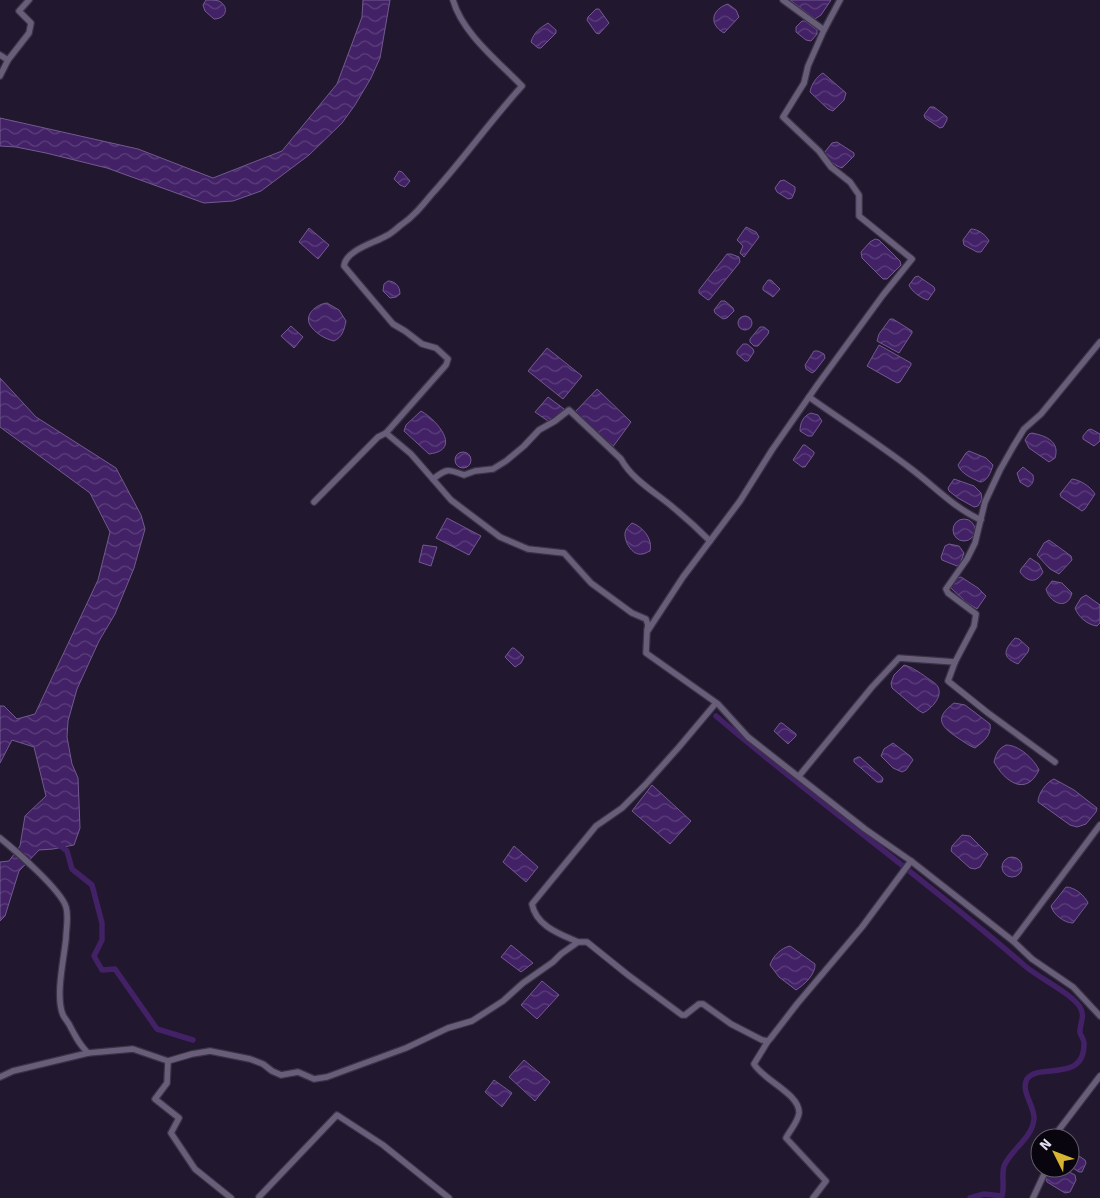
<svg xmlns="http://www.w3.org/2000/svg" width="1100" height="1198" viewBox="0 0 1100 1198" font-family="Signika,sans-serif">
	<defs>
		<pattern id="water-waves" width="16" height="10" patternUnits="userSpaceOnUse" patternTransform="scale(1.25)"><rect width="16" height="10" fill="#422166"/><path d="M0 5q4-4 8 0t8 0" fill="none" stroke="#5d417c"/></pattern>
	</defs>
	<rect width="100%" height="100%" fill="#21172e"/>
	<g fill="url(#water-waves)" stroke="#735a8f">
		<path d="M206 0C210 0 215 0 219 1 230 7 226 19 214 19L205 11 203 5Z"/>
		<path d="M363 0H390L380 58 371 78 355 105 342 123 309 155 261 191 233 201 204 203 107 168 46 153 16 147 0 146V118L138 149 213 178 282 151 337 84 362 17Z"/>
		<path d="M790 0H831L821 15 815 19Z"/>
		<path d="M728 4 736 10 739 17 724 33C708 24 712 9 728 4Z"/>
		<path d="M596 9H599L609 23 599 34 596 33 587 20 588 17Z"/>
		<path d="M802 21H805L817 30V34L811 41 806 40 796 32V27Z"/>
		<path d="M548 23 556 30V33L541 48H538L531 42C534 32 540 28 548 23Z"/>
		<path d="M823 73 846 93 844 100 833 111 828 109 810 92C811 85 817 76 823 73Z"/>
		<path d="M930 107H934L947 117V120L943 127 940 128 925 118 924 115Z"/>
		<path d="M837 142 854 153V156L842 168C836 166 827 160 824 153L832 143Z"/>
		<path d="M399 171 402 172 410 181 405 187 400 185 394 179Z"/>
		<path d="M784 180 795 187V191L792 198 788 199 777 192 775 188 780 181Z"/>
		<path d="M746 227 756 232 759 237 744 257 740 253 743 246 737 240Z"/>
		<path d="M309 228 329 245 318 259 299 242Z"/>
		<path d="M971 229C978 229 986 235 989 241L981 252H977L964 245 963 240Z"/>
		<path d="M875 239 879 240 900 261 901 265 887 279H883L862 258 861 252 870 242Z"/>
		<path d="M727 254H731L739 257 740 262 710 299 708 300 699 293V290Z"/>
		<path d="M918 276 934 287 935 290 928 300C922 299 911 291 909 285L915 277Z"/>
		<path d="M768 280H771L780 289 773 297 763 290V287Z"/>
		<path d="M388 281C395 281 400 286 400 294L396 297 390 298 383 291 384 284Z"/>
		<path d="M721 301H725L733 308 734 311 727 318 723 319 715 313 714 310Z"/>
		<path d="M327 303 339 310 346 321C344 331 342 337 334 341 325 339 315 333 310 325 304 314 317 304 327 303Z"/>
		<circle cx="745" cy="323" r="7"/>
		<path d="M890 319H893L912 331V333L899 353 877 341 879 334Z"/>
		<path d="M291 326 303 337 294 348 281 336Z"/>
		<path d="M760 327H764L769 331 768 334 758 346H754L750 342V339Z"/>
		<path d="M743 344H747L753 349 754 352 748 361H745L737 354V351Z"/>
		<path d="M879 345 911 363V365L900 382 897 383 867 366Z"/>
		<path d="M547 348 582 376 563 399 528 371Z"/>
		<path d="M814 351H818L824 354 825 358 815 371 812 373 806 369 805 365Z"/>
		<path d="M0 378 36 417 116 468 141 515 145 529 134 568 115 614 99 641 77 689 68 721 67 737 72 764 78 778 80 828 74 845 53 849 39 850 19 871 5 916 0 921V862L9 861 20 846 25 816 46 796 34 747 12 740 0 763V706H4L17 719 35 714 98 580 110 532 90 493 0 427Z"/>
		<path d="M597 389 631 422 612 448 574 413Z"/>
		<path d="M548 397 564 409 551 421H548L535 412Z"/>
		<path d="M421 411C437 420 463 450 429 454L404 431 406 425Z"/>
		<path d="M811 413 818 415 822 421 812 436H808L800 431C800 423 803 416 811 413Z"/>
		<path d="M1091 429 1100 434V441L1094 446 1083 439V436L1088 430Z"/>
		<path d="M1032 433C1047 436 1060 442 1055 458L1049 462 1029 448 1025 440 1029 434Z"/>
		<path d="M803 445H805L814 452V454L805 467H802L793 460Z"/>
		<path d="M969 451 986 458 993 465C991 472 987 482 980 482 972 478 961 474 958 465L966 453Z"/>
		<circle cx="463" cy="460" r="8"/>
		<path d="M1023 467 1033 475C1034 481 1033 484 1028 487L1020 482 1017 473Z"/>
		<path d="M954 479 974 486 981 493 982 499 978 506 974 507 958 498 949 491 948 488Z"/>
		<path d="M1072 479C1080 480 1090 486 1095 494L1085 509 1082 511 1061 497 1060 494Z"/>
		<path d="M447 518 481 536 469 555 436 538Z"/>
		<circle cx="964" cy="530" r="11"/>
		<path d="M632 523C643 527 653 539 650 551 647 552 645 554 642 554 632 556 624 541 625 533 626 528 629 526 632 523Z"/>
		<path d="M1049 540 1071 556 1072 560 1059 574 1050 569 1037 555 1044 543Z"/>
		<path d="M949 544 959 546 964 553 960 564 957 566 942 560 941 557 945 546Z"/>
		<path d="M423 545 437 547 431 566 419 562Z"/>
		<path d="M1030 558 1039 564 1043 572C1037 583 1028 583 1020 572L1021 569Z"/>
		<path d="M961 577 978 588 986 596 977 609 966 602 951 588V585L957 578Z"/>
		<path d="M1052 581 1062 583 1072 593C1067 612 1049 602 1046 589Z"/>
		<path d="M1086 595 1100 605V623L1097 626C1088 625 1078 617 1075 608L1081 598Z"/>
		<path d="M1015 638 1019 639 1029 648 1028 652 1018 664C1001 657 1004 650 1015 638Z"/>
		<path d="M512 648H514L524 657 521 663 515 667 505 657Z"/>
		<path d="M904 665C912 667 919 672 926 677 930 680 936 683 938 687 943 697 931 709 923 713L918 710 892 688 891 683 894 675Z"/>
		<path d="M954 703 965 705 990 724C992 735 983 742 975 748 969 746 963 741 958 738 940 726 934 718 954 703Z"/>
		<path d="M780 723H782L796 734V736L788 744 774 731Z"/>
		<path d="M893 743 910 756 913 760 906 770 902 772 893 768 881 756 884 749Z"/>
		<path d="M1006 745C1019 745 1034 759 1039 770 1026 797 1005 782 994 762 996 754 998 749 1006 745Z"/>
		<path d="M858 757H860L882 777 883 779 882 782H877L854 762V759Z"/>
		<path d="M1054 779 1074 790 1097 808 1096 812 1086 824 1077 827 1070 825 1038 802C1038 794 1046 782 1054 779Z"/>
		<path d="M652 785 691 821 670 844 632 811Z"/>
		<path d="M962 835 970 836 988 854 980 867 975 869 970 868 951 851 952 846Z"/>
		<path d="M514 846 538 867 526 882 503 862Z"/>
		<circle cx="1012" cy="867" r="10"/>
		<path d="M1066 887C1075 887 1085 896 1088 903L1073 923C1064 923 1053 914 1051 906Z"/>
		<path d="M511 945 533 963 521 972 501 957Z"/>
		<path d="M790 946 815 964C816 974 804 985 796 990L779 977 770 965C773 956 781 948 790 946Z"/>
		<path d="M542 981 559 995 537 1019 521 1005Z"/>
		<path d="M524 1060 550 1082 535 1101 509 1077Z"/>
		<path d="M494 1080 512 1093 502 1107 485 1092Z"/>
		<path d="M1076 1154 1085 1160 1086 1163 1082 1172H1079L1070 1166V1158Z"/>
		<path d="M1051 1168H1061L1075 1175 1076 1180 1070 1192 1065 1193 1047 1182 1046 1178Z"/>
	</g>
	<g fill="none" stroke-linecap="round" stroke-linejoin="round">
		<g stroke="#422166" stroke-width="5.5">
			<path d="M716 716C817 802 925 879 1025 966 1039 978 1071 993 1080 1007 1086 1017 1079 1024 1080 1033 1081 1036 1084 1039 1084 1043 1085 1084 1038 1062 1027 1079 1020 1091 1035 1106 1034 1119 1032 1139 1011 1149 1004 1166 1001 1176 1005 1187 1002 1196L984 1194 970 1198"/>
			<path d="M57 843 67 851 72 869 92 885 102 923V940L94 956 102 970 115 969 157 1029 193 1040"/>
		</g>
		<defs>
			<g id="street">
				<path d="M783 0 824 30 840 0"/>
				<path d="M0 55 8 60"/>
				<path d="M0 76 8 60 29 33 31 23 19 11 29 0"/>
				<path d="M809 397C843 421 877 443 910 468 933 485 954 508 981 520"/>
				<path d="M386 433 411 454 451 500 500 537 528 549 564 553 591 583 632 613 646 619 648 625 647 630"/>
				<path d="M433 479C447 468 448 469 464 475L475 471 493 469 506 461 524 446 539 430 555 421 569 410 621 459C632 480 658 494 675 509 687 519 699 530 710 541"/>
				<path d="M314 502 378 437 386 433 446 365 448 359 436 348 422 344 405 331 393 324 344 266C346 250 374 243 386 236 391 234 396 229 401 225 413 217 422 206 431 195 463 160 490 121 522 86 499 62 462 33 453 0"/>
				<path d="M1055 762 988 713 948 681 955 662 974 626 976 614 948 593 946 589 967 559 975 543 985 502 1000 470 1013 447 1024 429 1041 414 1100 342"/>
				<path d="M799 776 872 687 899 658 955 662"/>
				<path d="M0 838C15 850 61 890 66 907 69 917 66 929 66 938 64 959 55 996 63 1015 65 1019 69 1023 71 1028 77 1039 79 1044 88 1053L133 1049 168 1061 192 1054 210 1051 250 1059 263 1064 272 1071 281 1075 298 1072 314 1079 327 1077 406 1048 448 1028 472 1021 503 1001 523 983 553 962 561 954 578 942H587L628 975 682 1015H685L699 1004H703L731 1024 762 1040 768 1041 770 1039 797 1004 862 927 911 861 865 829 748 737 718 704 646 653 647 632 683 577 740 501 772 450 818 384 883 295 912 259 859 216V195L850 182 831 167 819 151 783 117 804 83 808 66 824 30"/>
				<path d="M911 861 1013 941 1100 825"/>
				<path d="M1013 941 1032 959 1073 987 1100 1016"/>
				<path d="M578 942C560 934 536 926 532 904L596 826 622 808 646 784 679 747 716 703"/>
				<path d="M768 1041 754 1064C763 1080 800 1094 799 1113 798 1122 790 1130 786 1138L826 1181 813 1198"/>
				<path d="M168 1061 167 1083 155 1099 179 1118 171 1133 195 1169 231 1198"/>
				<path d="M0 1077 13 1071 88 1053"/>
				<path d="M1055 1138 1058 1131 1100 1076"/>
				<path d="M259 1197 337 1115 383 1145 449 1198"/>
				<path d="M1033 1198 1047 1168"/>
			</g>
		</defs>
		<use href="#street" stroke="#3a3346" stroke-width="8"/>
		<use href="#street" stroke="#695e7a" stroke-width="5.5"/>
	</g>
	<g transform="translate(1055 1153) rotate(312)"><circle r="24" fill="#09050e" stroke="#615c68"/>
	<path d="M0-4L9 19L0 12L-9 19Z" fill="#d8b434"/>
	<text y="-8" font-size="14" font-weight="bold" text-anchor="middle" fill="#e4dfef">N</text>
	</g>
</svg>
